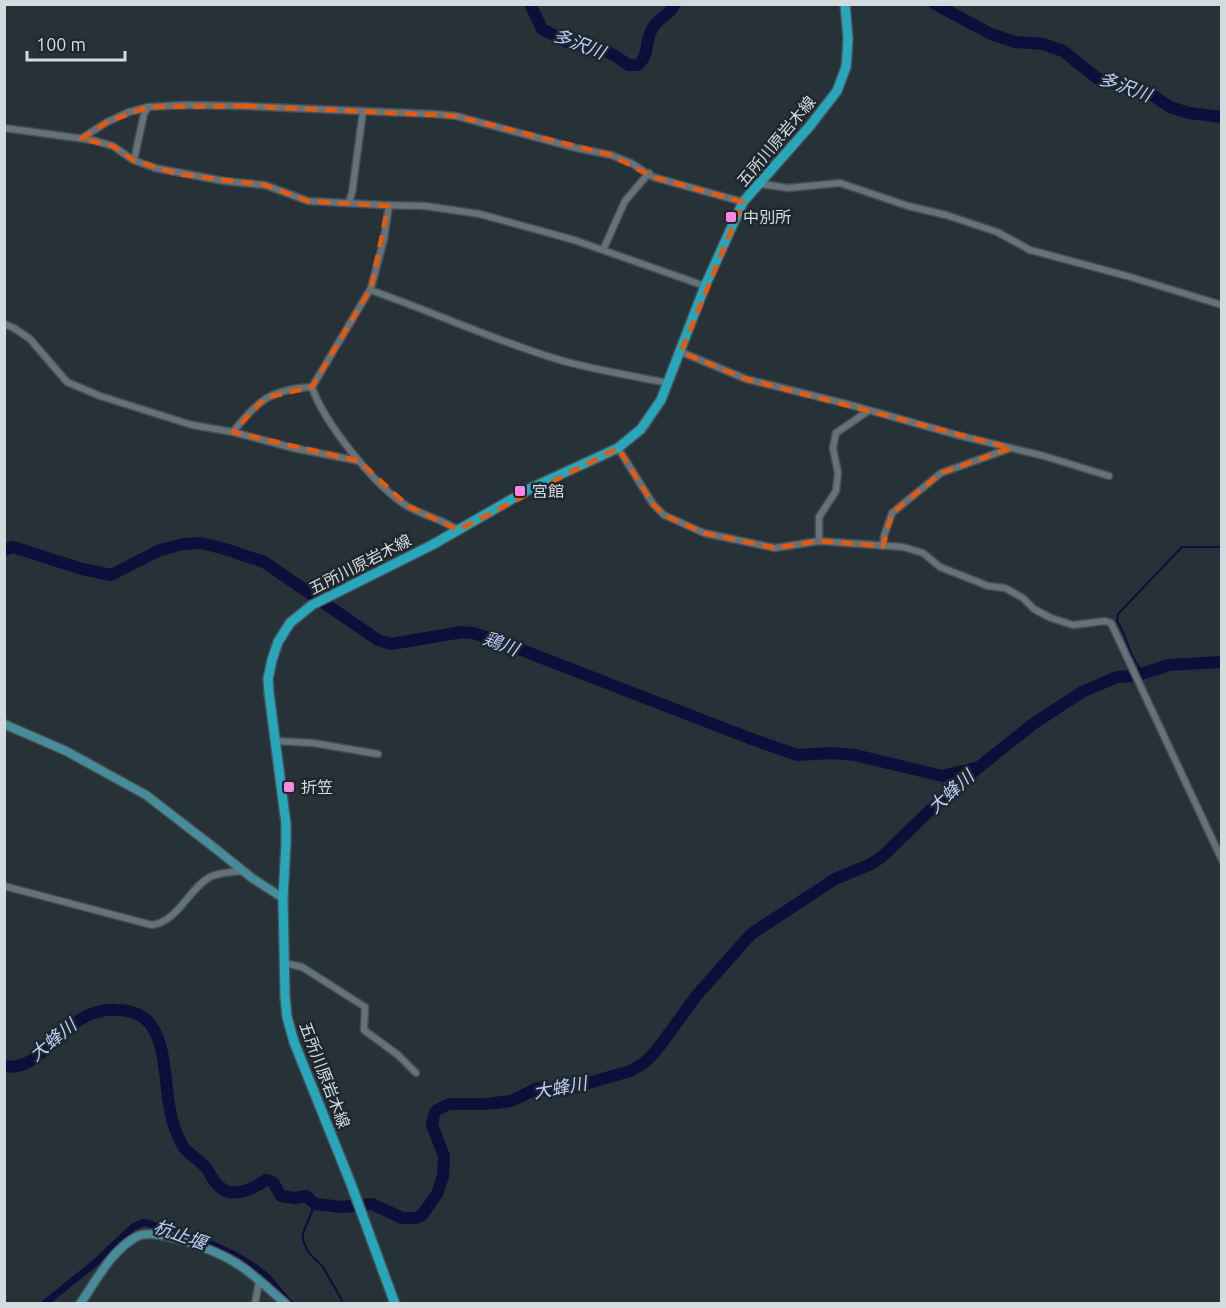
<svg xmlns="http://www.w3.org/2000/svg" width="1226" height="1308" viewBox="0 0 1226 1308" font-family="Ubuntu,'Noto Sans JP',sans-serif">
	<rect width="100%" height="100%" fill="#263138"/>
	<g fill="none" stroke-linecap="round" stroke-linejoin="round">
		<g stroke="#0d0f3b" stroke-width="2">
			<path d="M1117 677 1140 668C1128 655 1127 635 1117 621L1118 614 1182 547H1222"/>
			<path d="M315 1204 303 1233V1240L308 1252 323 1267 344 1304"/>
		</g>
		<path stroke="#0d0f3b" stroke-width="7" d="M44 1304 95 1263 133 1227 144 1222C186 1235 232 1247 266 1276 275 1285 282 1296 291 1304"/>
		<g stroke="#0d0f3b" stroke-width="12">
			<path d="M530 4 542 29 567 42 595 47 616 56 628 65H638C651 52 644 43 652 29 657 18 670 16 675 4"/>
			<path d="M935 4 991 34 1015 42 1043 44 1063 51 1097 78 1115 84 1128 85 1146 91 1170 107 1189 113 1222 117"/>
			<path d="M4 550 13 547 82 569 111 575 160 550 183 544 201 543 225 549 264 562 378 640 391 644 462 632 473 633 501 642 749 738 797 755 832 753 855 755 942 776 975 768"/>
			<path d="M4 1066C46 1074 61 1006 118 1010 127 1010 137 1013 144 1018 171 1039 162 1094 174 1126 177 1134 180 1144 186 1150 193 1157 201 1161 207 1169 211 1175 214 1183 220 1187 233 1199 254 1188 266 1180L273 1182 281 1196 295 1198 306 1196 315 1204 342 1207 372 1204 402 1218H416L423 1214 437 1194 443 1176 444 1156 432 1125 434 1114 437 1110 449 1104H486L511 1101 538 1088 561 1091 630 1071 644 1063 656 1051 697 995 751 934 835 879 871 864 883 856 928 812 979 767 1033 724 1082 692 1117 677 1135 676 1169 665 1222 662"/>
		</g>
		<defs>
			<g id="street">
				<path d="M4 128 92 140 113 146 133 160 155 168 224 181 265 185 308 201 383 205 425 206 480 214 574 240 705 286"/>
				<path d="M82 138 107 122 129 112 148 107 183 105 245 106 434 114 456 116 576 148 611 155 631 163 653 177 743 202"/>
				<path d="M134 160 144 114 148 107"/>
				<path d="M761 184 788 188 840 183 908 206 946 215 997 232 1030 250 1127 276 1222 305"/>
				<path d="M349 202 352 193 363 111"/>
				<path d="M603 250 625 201 649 173"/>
				<path d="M370 290C434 312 495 341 560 360 595 370 633 376 668 383"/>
				<path d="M4 324 14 328 30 339 67 382 100 396 192 425 233 432 293 448 359 461"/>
				<path d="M681 352 746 379 847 404 961 436 1044 456 1109 476"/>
				<path d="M312 387C324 423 375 486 407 506 424 516 442 519 458 530"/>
				<path d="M312 387 371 288 384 239 389 205"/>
				<path d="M233 432C258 401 270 389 312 387"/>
				<path d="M618 448 653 504 664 515 704 533 775 548 819 541 903 547 923 553 940 567 968 578 988 586 1005 588 1023 598 1034 609 1051 618 1073 625 1105 621 1111 623 1222 860"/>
				<path d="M819 541V517L836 491 838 473 833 448 836 433 868 411"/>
				<path d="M883 546 884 536 892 513 941 473 1011 448"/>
				<path d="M276 741 313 743 378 754"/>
				<path d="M4 886 152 925C179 921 188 889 210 877 220 872 232 872 243 871"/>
				<path d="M284 963 302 967 365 1007 364 1030 398 1055 416 1073"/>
				<path d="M255 1304 259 1281"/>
			</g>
			<g id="secondary">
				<path d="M4 724 66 751 146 795 216 849 252 878 283 898"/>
				<path d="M80 1304C96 1281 111 1251 136 1237 155 1226 217 1251 236 1263 254 1274 270 1290 286 1304"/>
			</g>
			<path id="primary" d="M395 1304 351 1184 294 1042 287 1017 285 996 283 898 286 843V824L269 693 268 679 272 660 278 642 290 623 312 605 432 545 533 487 618 448 641 429 661 400 705 286 743 202 809 127 837 91 846 67 847 56 848 38 845 4"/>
		</defs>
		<use href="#street" stroke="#464f55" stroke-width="9"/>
		<use href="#secondary" stroke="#464f55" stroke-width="11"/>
		<use href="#primary" stroke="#464f55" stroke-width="12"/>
		<use href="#street" stroke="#657279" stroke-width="6"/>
		<use href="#secondary" stroke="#478c99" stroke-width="8"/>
		<use href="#primary" stroke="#29a7ba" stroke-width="9"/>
	</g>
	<path fill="none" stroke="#e8590c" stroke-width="4.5" stroke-dasharray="12 8" stroke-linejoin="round" d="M245 106 456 116 611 155 653 177 743 202 681 352 746 379 1011 448 941 473 892 513 883 546 819 541 775 548 704 533 664 515 653 504 618 448 458 530 408 506 359 461 233 432 265 398 312 387 371 288 388 206 308 201 265 185 178 174 133 160 113 146 81 139 107 122 148 107Z"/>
	<g fill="#fd86e2" stroke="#1d282e" stroke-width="2">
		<rect x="725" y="211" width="12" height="12" rx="3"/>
		<rect x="514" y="485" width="12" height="12" rx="3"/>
		<rect x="283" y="781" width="12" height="12" rx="3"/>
	</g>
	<g text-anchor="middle" stroke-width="5" stroke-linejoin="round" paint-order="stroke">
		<g font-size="16" fill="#d4dbdf" stroke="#1d282e">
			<text transform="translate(776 141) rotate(-50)" y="6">五所川原岩木線</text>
			<text transform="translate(360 564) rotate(-27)" y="6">五所川原岩木線</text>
			<text transform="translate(325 1075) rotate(69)" y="6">五所川原岩木線</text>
		</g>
		<g font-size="16" fill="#d4dbdf" stroke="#1d282e" text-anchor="start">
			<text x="743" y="223">中別所</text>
			<text x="532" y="497">宮館</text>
			<text x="301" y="793">折笠</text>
		</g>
		<g font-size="18" font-style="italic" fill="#c0ccfb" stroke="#1d282e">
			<text transform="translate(579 44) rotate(21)" y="6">多沢川</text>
			<text transform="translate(1125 87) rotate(20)" y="6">多沢川</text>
			<text transform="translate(501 644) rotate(21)" y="6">鶏川</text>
			<text transform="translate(951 792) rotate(-42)" y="6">大蜂川</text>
			<text transform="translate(53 1040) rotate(-39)" y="6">大蜂川</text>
			<text transform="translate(560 1088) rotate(-10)" y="6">大蜂川</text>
			<text transform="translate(180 1235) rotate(20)" y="6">杭止堰</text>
		</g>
	</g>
	<rect width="1226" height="1308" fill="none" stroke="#d4dbdf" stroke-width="12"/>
	<path d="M27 51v9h98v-9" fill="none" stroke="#d4dbdf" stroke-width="3"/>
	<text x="36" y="51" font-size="18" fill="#d4dbdf" stroke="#1d282e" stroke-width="4.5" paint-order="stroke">100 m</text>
</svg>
